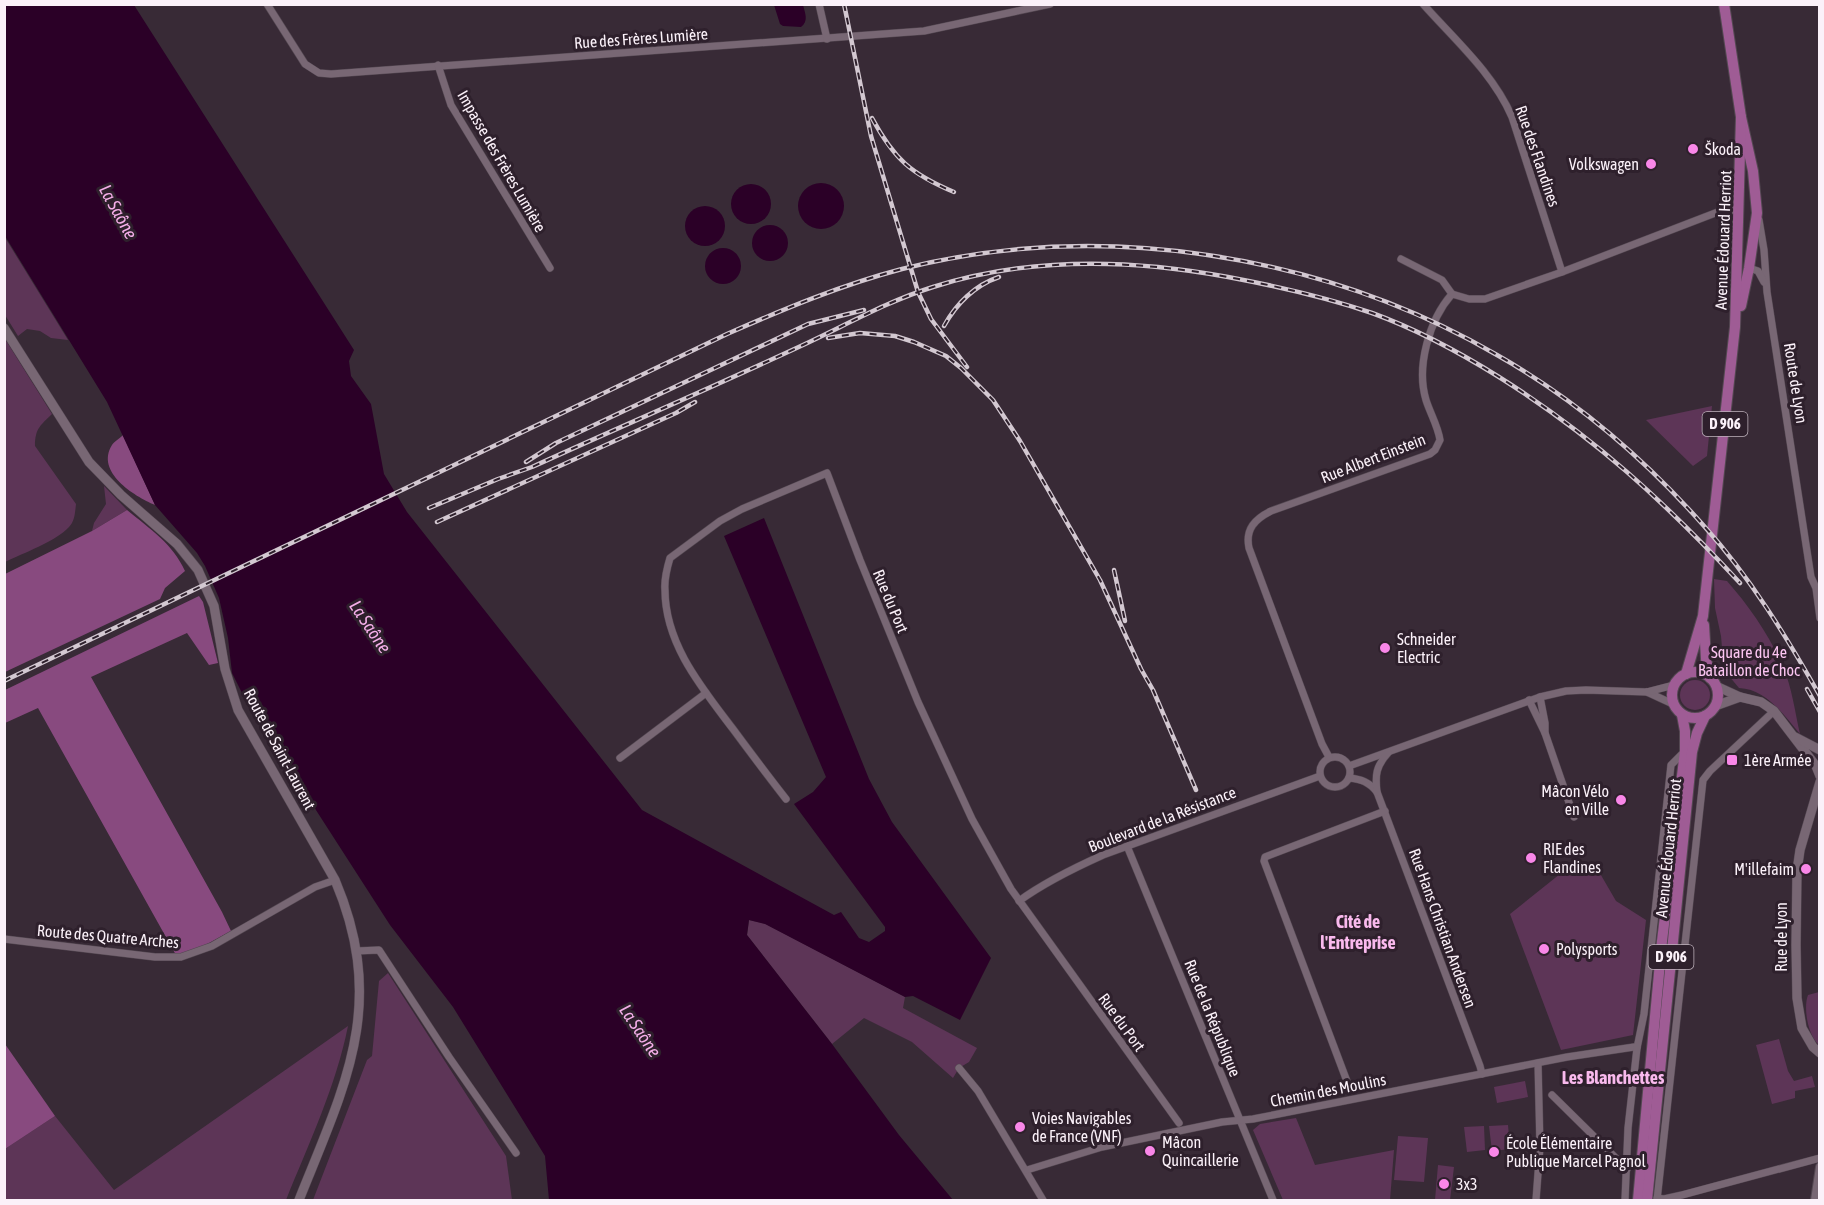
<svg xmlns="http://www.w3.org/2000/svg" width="1824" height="1205" viewBox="0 0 1824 1205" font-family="'Asap Condensed',sans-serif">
	<rect width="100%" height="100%" fill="#382a36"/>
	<g fill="#5d3557">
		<path d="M4 236 68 340 51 338 40 331 27 329 18 336 5 315Z"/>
		<path d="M5 339 52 414C41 425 35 428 35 446L76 504C75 512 75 521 69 527 55 542 23 553 5 562Z"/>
		<path d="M1712 406 1707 456 1693 466 1646 420Z"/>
		<path d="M104 486 127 510 92 531 94 523 106 504Z"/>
		<path d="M1714 579 1727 581C1749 606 1770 636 1783 667 1792 687 1795 713 1800 734 1784 715 1766 689 1739 688L1724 670 1721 636 1715 608Z"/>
		<circle cx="1695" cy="695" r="15"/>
		<path d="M1565 870H1598L1616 901 1646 920 1633 1035 1561 1050 1510 914Z"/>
		<path d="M749 920 766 924 905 997 903 1008 977 1048 969 1062 959 1068 953 1078 912 1042 864 1018 832 1044 747 935Z"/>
		<path d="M388 973 506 1156 512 1200H313L367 1060 372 1056 379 981Z"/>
		<path d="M1819 992 1820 1028 1818 1029 1819 1045C1808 1036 1803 1008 1808 995Z"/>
		<path d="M348 1026C336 1086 309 1143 286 1200H5V1149L55 1116 114 1190Z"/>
		<path d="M1779 1039 1788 1071 1794 1081 1812 1076 1815 1087 1795 1091V1098L1772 1104 1756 1045Z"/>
		<path d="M1525 1081 1528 1097 1497 1103 1494 1087Z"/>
		<path d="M1296 1118 1315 1165 1394 1150 1390 1200H1283L1253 1130 1260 1124Z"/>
		<path d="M1508 1125 1510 1149 1492 1151 1489 1126Z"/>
		<path d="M1484 1126 1485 1150 1467 1152 1464 1127Z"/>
		<path d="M1398 1136 1428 1138 1424 1182 1394 1180Z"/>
		<path d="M1438 1165 1454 1167 1450 1200H1435Z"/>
	</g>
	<g fill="#884a7f">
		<path d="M123 435 155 505C134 496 95 472 112 445 114 442 120 438 123 435Z"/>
		<path d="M127 510C150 529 173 544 185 571L165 588 160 599 5 672V574L92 531Z"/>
		<path d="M199 596 203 602 218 663 209 665 187 633 91 677 222 912 231 931 200 948 176 955 38 708 5 723V690Z"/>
		<path d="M5 1044 55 1116 5 1149H4Z"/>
	</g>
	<g fill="#2b0027">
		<path d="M4 5H134L354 350 349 361 351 376 371 404 384 474 407 512 642 810 834 915 841 912 859 938 869 942 885 931V927L794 804 813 792 826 777 724 536 764 518 869 779 892 822 991 958 960 1020 913 996 905 997 765 924 749 920 747 935 832 1044 899 1135 953 1200H549L545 1156 453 1007 390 925 247 703 232 673 228 638 219 598 205 566 197 553 155 505 107 402 5 236Z"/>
		<path d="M774 5H803C805 13 809 21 801 27L783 26 780 24Z"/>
		<circle cx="821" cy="206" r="23"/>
		<circle cx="751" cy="204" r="20"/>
		<circle cx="705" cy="226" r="20"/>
		<circle cx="770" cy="243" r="18"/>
		<circle cx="723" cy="266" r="18"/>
	</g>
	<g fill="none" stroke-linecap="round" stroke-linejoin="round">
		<defs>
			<g id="minor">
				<path d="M267 4 305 64 319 73 331 74 924 31 1050 4"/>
				<path d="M819 4 827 39"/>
				<path d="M1423 4C1455 40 1493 73 1512 117L1562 272"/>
				<path d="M438 65 451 105 550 268"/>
				<path d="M1759 220 1764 250 1767 292 1811 577 1816 588 1820 618"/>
				<path d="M1401 259 1442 280 1452 294"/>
				<path d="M1749 268 1758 271 1764 282"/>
				<path d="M1647 692 1673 704"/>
				<path d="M1529 700 1545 733V723L1540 697"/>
				<path d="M1545 733 1574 817"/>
				<circle cx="1335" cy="772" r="15"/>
				<path d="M1329 757 1322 744 1249 548C1245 529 1255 519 1271 511L1430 454 1435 450 1440 440C1438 426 1430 413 1426 400 1416 367 1429 320 1452 294L1469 299H1485L1562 272 1723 210H1739"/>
				<path d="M620 758 706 693"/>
				<path d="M1349 766 1540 697 1566 691 1586 690 1647 692 1674 685"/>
				<path d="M1349 778C1361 779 1369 782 1377 792L1480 1066 1482 1074"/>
				<path d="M1377 792C1375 775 1376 766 1388 753"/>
				<path d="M786 799C768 776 750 752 733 729 702 688 665 644 665 590 664 579 667 568 670 558L720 521 742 509 827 473 860 560 918 702 972 819 1011 889 1179 1123"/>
				<path d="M1127 846 1273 1200"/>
				<path d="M1019 901C1045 882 1074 868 1103 855L1320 776"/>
				<path d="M4 939 155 957H181L212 946 315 887 335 880"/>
				<path d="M356 951 379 950 449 1057 516 1153"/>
				<path d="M959 1068 978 1091 1043 1200"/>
				<path d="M1348 1084 1264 861 1265 857 1385 811"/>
				<path d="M1552 1095 1627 1169"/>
				<path d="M1027 1170 1102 1147 1222 1122 1253 1119 1567 1057 1634 1047 1637 1048"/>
				<path d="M1657 1198 1664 1199 1682 1195 1820 1158"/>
				<path d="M1536 1200 1540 1147 1538 1063"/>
				<path d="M1625 1200 1628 1128 1637 1048 1644 1014 1671 765 1685 751"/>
				<path d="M1657 1200 1703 780 1710 771 1774 711"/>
			</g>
			<path id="tertiary" d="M1815 1200 1820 1167"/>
			<g id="secondary">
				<path d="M4 328 89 462 121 495 177 544 198 570 214 606 225 669 238 710 335 880C388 1005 345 1085 299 1200"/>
				<path d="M1716 686 1740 697 1761 702 1774 711 1816 766 1820 776"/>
				<path d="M1715 706 1740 697"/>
				<path d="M1795 737 1820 750"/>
				<path d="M1820 782 1800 850 1797 871 1796 945 1797 998 1802 1028 1813 1047 1820 1053"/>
			</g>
			<g id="primary">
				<path d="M1724 4 1741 117 1753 171 1757 213 1749 268 1741 306"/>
				<path d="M1704 625 1706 659 1710 678"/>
				<circle cx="1695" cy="695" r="23"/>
				<path d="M1686 674 1703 616 1735 327 1741 117"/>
				<path d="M1638 1200 1662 941 1685 751V731L1682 715"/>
				<path d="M1647 1200 1692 752 1697 733 1705 716"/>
			</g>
		</defs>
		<use href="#minor" stroke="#544852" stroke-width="8"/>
		<use href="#tertiary" stroke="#544852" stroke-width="10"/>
		<use href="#secondary" stroke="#544852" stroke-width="10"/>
		<use href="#primary" stroke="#544852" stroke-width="12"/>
		<use href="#minor" stroke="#786774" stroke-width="7"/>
		<use href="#tertiary" stroke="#786774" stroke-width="8"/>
		<use href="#secondary" stroke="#786774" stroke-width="9"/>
		<use href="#primary" stroke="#9f5c95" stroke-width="10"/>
		<defs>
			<g id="rail">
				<path d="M844 4 871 136 918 292 931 319 967 367"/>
				<path d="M872 118C894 159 911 174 954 192"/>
				<path d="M944 326C956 304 975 285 999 277"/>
				<path d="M828 338 860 333 895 336 914 342 946 356 961 368 993 400 1020 441 1100 580 1141 669 1153 690 1196 790"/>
				<path d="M526 462 556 443 808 324 864 310"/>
				<path d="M429 508 498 479 532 467C622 426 713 387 803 345 846 325 888 301 933 287 1027 257 1131 259 1228 277 1276 286 1325 297 1372 313 1416 329 1459 352 1499 377 1593 436 1664 501 1740 583"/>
				<path d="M437 522 676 413 695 402"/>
				<path d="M1114 570 1125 621"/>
				<path d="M4 681 727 334C784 309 841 285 902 269 1099 219 1321 253 1497 355 1575 399 1645 459 1704 526 1750 577 1786 636 1820 696"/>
				<path d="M1807 689 1820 712"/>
			</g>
		</defs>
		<use href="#rail" stroke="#d3c8d1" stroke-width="4.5"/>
		<use href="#rail" stroke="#2e202c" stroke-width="2" stroke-dasharray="7" stroke-linecap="butt"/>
	</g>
	<g fill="#f987e8" stroke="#2e202c" stroke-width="2">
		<circle cx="1693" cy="149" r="6"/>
		<circle cx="1651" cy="164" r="6"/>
		<circle cx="1385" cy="648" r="6"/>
		<rect x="1726" y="754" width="12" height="12" rx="3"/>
		<circle cx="1621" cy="800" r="6"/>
		<circle cx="1531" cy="858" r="6"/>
		<circle cx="1806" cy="869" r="6"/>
		<circle cx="1544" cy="949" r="6"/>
		<circle cx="1020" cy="1127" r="6"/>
		<circle cx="1150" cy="1151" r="6"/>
		<circle cx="1494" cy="1152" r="6"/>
		<circle cx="1444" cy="1184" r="6"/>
	</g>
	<g text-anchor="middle" stroke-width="6" stroke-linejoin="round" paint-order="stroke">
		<g fill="#2e202c" stroke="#beb2bc" stroke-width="1.5">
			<rect x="1702.5" y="412" width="45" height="24" rx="4.5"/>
			<rect x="1648.5" y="945" width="45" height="24" rx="4.5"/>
		</g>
		<g font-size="15" font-weight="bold" fill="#fbf1f9">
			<text x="1725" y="429">D 906</text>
			<text x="1671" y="962">D 906</text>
		</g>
		<g font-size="16" fill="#fbf1f9" stroke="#2e202c">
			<text transform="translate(641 38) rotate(-4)" y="6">Rue des Frères Lumière</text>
			<text transform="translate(1538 156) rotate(71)" y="6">Rue des Flandines</text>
			<text transform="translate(502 161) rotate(60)" y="6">Impasse des Frères Lumière</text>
			<text transform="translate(1723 240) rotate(-88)" y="6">Avenue Édouard Herriot</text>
			<text transform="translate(1796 383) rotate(81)" y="6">Route de Lyon</text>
			<text transform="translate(1373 458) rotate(-21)" y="6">Rue Albert Einstein</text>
			<text transform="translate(891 601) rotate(67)" y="6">Rue du Port</text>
			<text transform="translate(280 749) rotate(62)" y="6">Route de Saint-Laurent</text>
			<text transform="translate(1162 819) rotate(-21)" y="6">Boulevard de la Résistance</text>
			<text transform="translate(1668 848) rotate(-84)" y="6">Avenue Édouard Herriot</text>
			<text transform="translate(1443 928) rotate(70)" y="6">Rue Hans Christian Andersen</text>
			<text transform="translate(108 936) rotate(5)" y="6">Route des Quatre Arches</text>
			<text transform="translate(1781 937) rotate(-90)" y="6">Rue de Lyon</text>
			<text transform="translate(1213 1018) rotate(68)" y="6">Rue de la République</text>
			<text transform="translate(1122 1022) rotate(54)" y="6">Rue du Port</text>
			<text transform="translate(1328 1090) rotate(-11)" y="6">Chemin des Moulins</text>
		</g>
		<g font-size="16" fill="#fbf1f9" stroke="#2e202c" text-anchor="start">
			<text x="1705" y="155">Škoda</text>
			<text x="1639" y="170" text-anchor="end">Volkswagen</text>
			<text x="1397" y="645">Schneider<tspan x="1397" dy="18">Electric</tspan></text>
			<text x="1744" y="766">1ère Armée</text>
			<text x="1609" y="797" text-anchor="end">Mâcon Vélo<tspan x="1609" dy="18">en Ville</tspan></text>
			<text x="1543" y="855">RIE des<tspan x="1543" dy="18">Flandines</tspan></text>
			<text x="1794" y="875" text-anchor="end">M'illefaim</text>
			<text x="1556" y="955">Polysports</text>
			<text x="1032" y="1124">Voies Navigables<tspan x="1032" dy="18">de France (VNF)</tspan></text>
			<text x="1162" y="1148">Mâcon<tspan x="1162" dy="18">Quincaillerie</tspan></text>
			<text x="1506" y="1149">École Élémentaire<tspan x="1506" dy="18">Publique Marcel Pagnol</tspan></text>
			<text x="1456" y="1190">3x3</text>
		</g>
		<g font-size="16" fill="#fcc5f2" stroke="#2e202c">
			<text x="1749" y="658">Square du 4e<tspan x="1749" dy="18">Bataillon de Choc</tspan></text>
		</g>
		<g font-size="18" font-style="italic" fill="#f5aee9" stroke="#2e202c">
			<text transform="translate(118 212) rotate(61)" y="6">La Saône</text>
			<text transform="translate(370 627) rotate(56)" y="6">La Saône</text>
			<text transform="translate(640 1031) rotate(56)" y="6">La Saône</text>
		</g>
		<g font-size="18" font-weight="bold" fill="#f9b9ed" stroke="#2e202c">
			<text x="1358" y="928">Cité de<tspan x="1358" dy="21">l'Entreprise</tspan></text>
			<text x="1613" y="1084">Les Blanchettes</text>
		</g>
	</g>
	<rect width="1824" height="1205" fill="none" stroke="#fbf1f9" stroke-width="12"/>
</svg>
